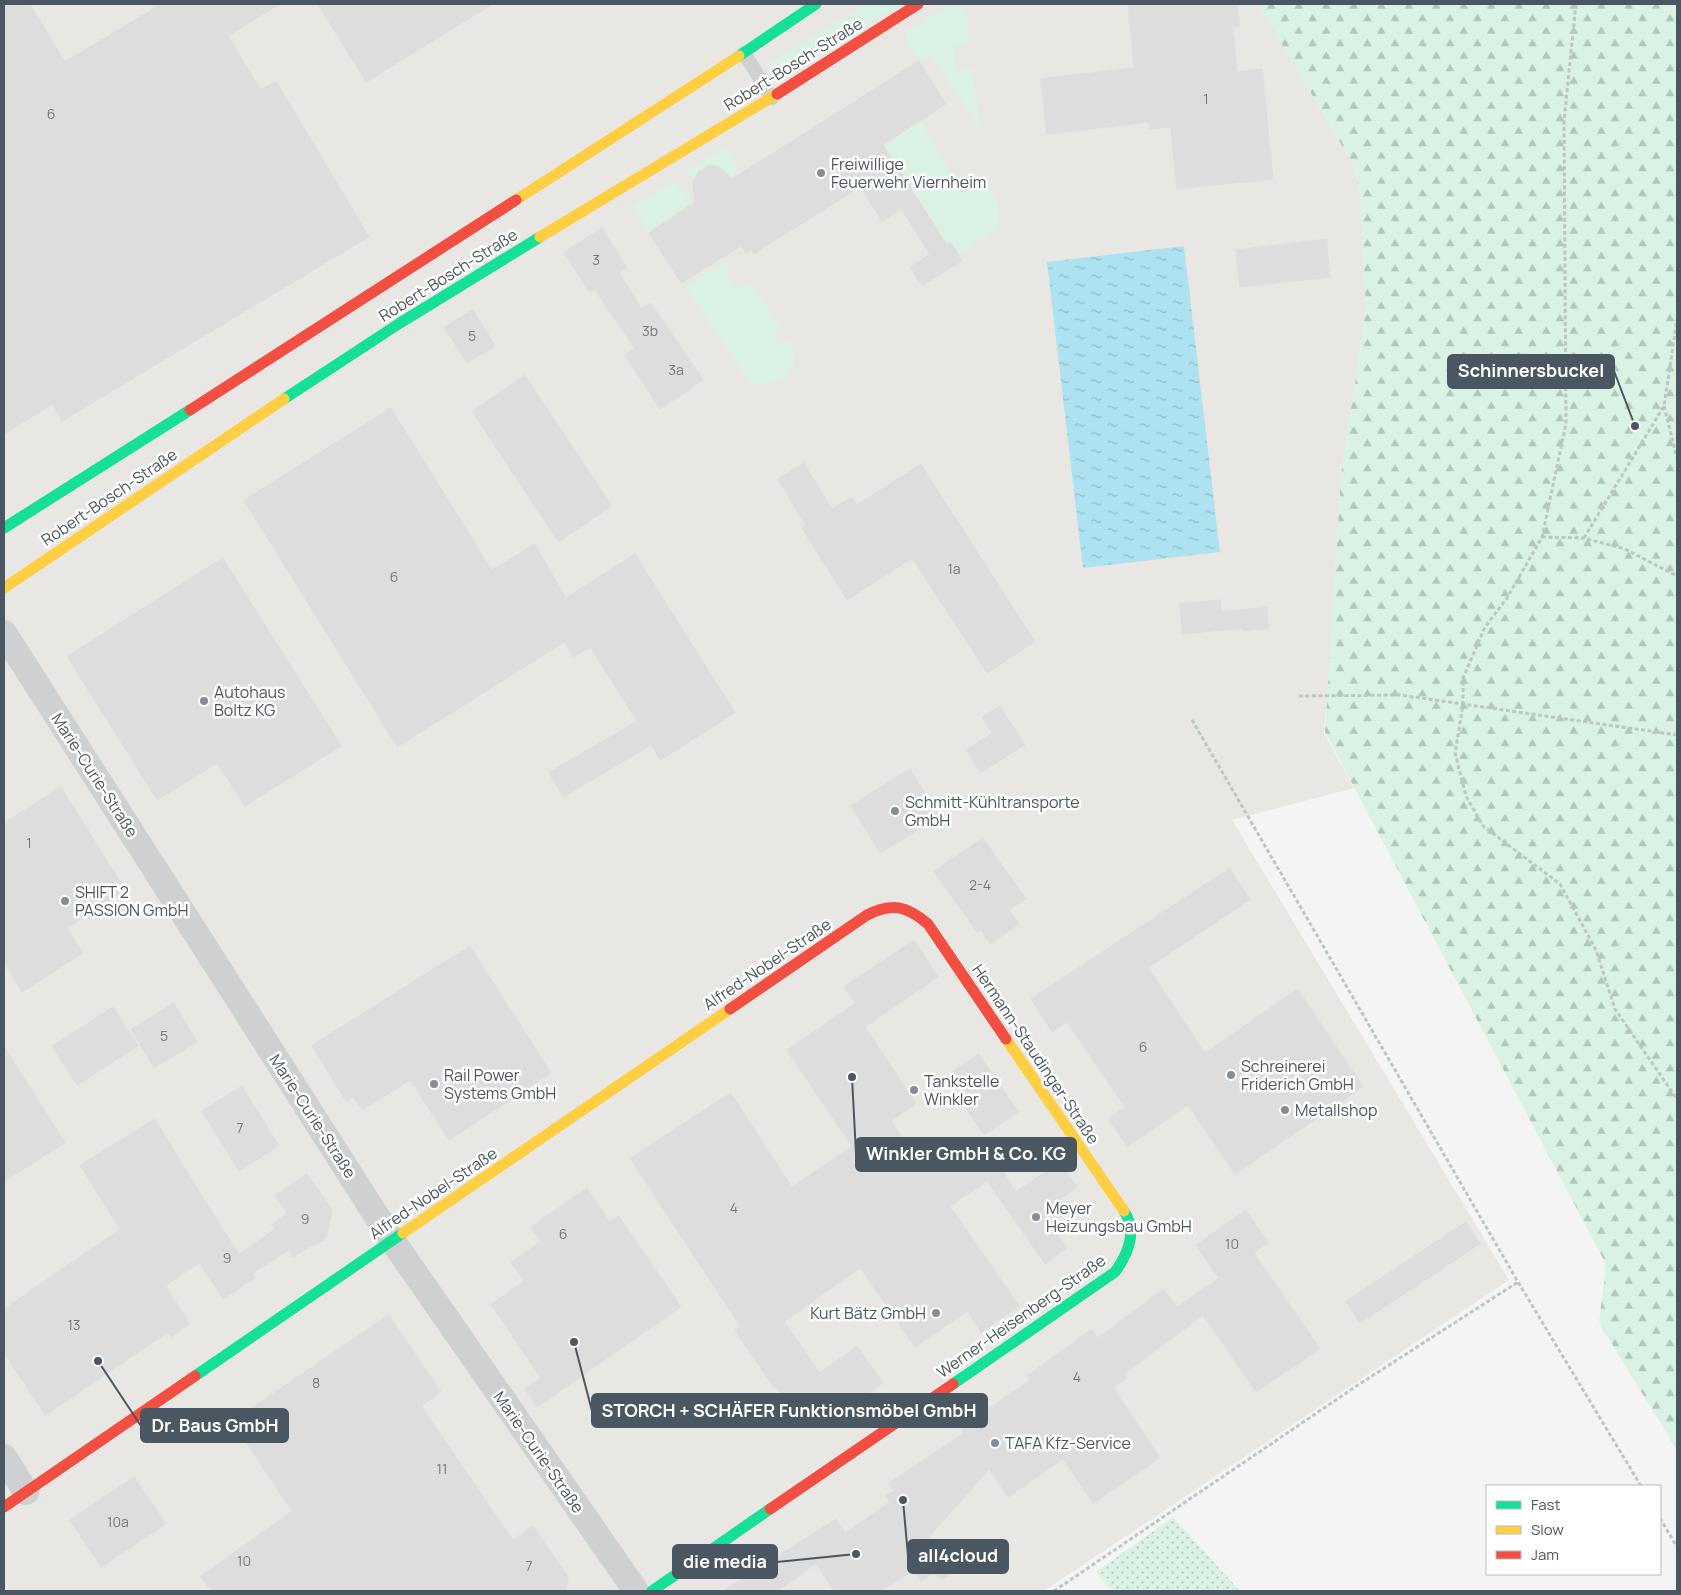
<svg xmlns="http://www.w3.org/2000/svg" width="1681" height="1595" viewBox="0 0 1681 1595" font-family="Manrope,sans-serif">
	<defs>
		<pattern id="forest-firs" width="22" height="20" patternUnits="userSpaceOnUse" patternTransform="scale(1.25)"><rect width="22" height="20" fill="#d9f2e3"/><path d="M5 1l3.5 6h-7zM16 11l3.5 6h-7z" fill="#b2c7bb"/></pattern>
		<pattern id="park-dots" width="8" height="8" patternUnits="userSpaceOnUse" patternTransform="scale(1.25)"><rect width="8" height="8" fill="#d9f2e3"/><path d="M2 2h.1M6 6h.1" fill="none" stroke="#b2c7bb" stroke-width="1.8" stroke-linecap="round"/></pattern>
		<pattern id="water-ripples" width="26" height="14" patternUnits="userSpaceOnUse" patternTransform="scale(1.25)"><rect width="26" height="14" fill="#aee2f0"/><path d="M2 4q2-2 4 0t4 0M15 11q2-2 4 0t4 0" fill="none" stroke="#90bac6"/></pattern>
	</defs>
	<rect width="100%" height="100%" fill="#f4f4f4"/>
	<path fill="#e8e7e3" d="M4 4H1258L1353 164 1361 201 1366 309 1341 476 1329 675 1324 733 1354 788 1232 820 1509 1280 1044 1591H4Z"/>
	<g fill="#d9f2e3">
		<path d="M866 4H901L775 82 770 80 767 71 769 64Z"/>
		<path d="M951 4 961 6 967 14 969 44 954 45 956 70 972 69 980 128 930 54 919 60 907 44V31Z"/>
		<path d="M922 120 929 137 962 188 981 176 994 195 998 203 999 228 959 254 951 242 947 244 884 145Z"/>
		<path d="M725 148C737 165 746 169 725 182L726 175 719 166C708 163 701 167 694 177L686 172Z"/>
		<path d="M673 182 694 202 648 233 635 209 636 205Z"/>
		<path d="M728 261 731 265 725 271 737 289 750 282 781 328 773 335 780 345 788 340C791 344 795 350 795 355 797 376 764 393 748 380L685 286Z"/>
	</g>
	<path fill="url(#forest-firs)" d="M1258 4H1677V1450L1599 1323 1606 1264 1325 732 1341 476 1366 309 1361 201 1353 164Z"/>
	<path fill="url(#park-dots)" d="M1173 1517 1240 1591H1113L1096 1572Z"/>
	<path fill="url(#water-ripples)" d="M1184 246 1220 552 1083 568 1047 262Z"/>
	<g fill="#ddddde" stroke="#e5e6e7">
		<path d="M4 4H31L65 61 160 4H281L229 36 261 89 276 80 370 237 62 422 52 405 4 435Z"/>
		<path d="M317 4H494L366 83Z"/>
		<path d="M1127 4H1238L1240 27H1233L1238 71 1263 68 1274 180 1176 190 1170 128 1149 130 1148 123 1046 135 1040 78 1133 67Z"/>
		<path d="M919 60 947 104 884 145 947 244 951 242 963 261 922 287 909 267 929 254 901 210 882 222 860 188 753 255 751 251 746 254 741 247 681 284 648 233 694 202 692 182 698 172 708 165H714L719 166 732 178Z"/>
		<path d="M602 227 628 268 620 273 642 308 651 302 704 380 660 410 624 355 634 348 594 290 589 293 563 252Z"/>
		<path d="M1327 238 1331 278 1239 288 1235 249Z"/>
		<path d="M473 309 496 346 467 364 443 327Z"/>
		<path d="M525 374 613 506 558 543 471 411Z"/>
		<path d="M391 407 492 569 535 543 566 597 635 553 736 713 660 761 651 746 563 798 548 772 636 721 590 648 573 658 564 643 397 748 243 500Z"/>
		<path d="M804 462 832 508 852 496 857 504 921 463 1036 642 987 674 912 559 847 601 801 528 805 526 777 479Z"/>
		<path d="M223 557 342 746 245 807 217 764 157 801 66 656Z"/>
		<path d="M1221 599 1222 611 1267 606 1270 629 1242 632V629L1182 635 1179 603Z"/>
		<path d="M1000 705 1026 745 980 774 965 750 991 733 981 717Z"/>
		<path d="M910 768 941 817 880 854 850 805Z"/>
		<path d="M61 786 126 890 68 928 84 953 22 993 4 964V822Z"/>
		<path d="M983 837 1027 899 1010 910 1020 924 990 945 981 931 977 933 933 871Z"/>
		<path d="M1230 867 1251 900 1149 968 1205 1052 1298 988 1364 1087 1235 1175 1188 1106 1127 1147 1107 1119 1124 1107 1067 1023 1052 1033 1030 999Z"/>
		<path d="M914 939 939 977 866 1027 917 1104 892 1121 927 1171 981 1136 1016 1191 1059 1161 1078 1187 1060 1200 1068 1211 1052 1224 1068 1248 1045 1265 987 1182 951 1206 1020 1306 981 1333 967 1312 915 1348 860 1269 785 1322 820 1372 857 1345 884 1383 825 1425 807 1401 792 1411 776 1388 774 1389 734 1330 739 1326 629 1158 731 1092 792 1186 851 1146 786 1050 854 1003 843 987Z"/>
		<path d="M470 945 552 1073 449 1141 410 1081 362 1111 353 1098 346 1103 311 1045Z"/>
		<path d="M174 1002 198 1042 154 1069 130 1029Z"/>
		<path d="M113 1006 139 1046 77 1086 51 1046Z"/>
		<path d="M4 1045 66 1143 4 1182Z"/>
		<path d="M979 1053 1019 1112 984 1136 944 1077Z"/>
		<path d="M242 1085 280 1146 239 1172 201 1111Z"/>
		<path d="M155 1118 202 1195 239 1253 274 1229 271 1224 286 1213 274 1195 307 1173 333 1210 327 1238 311 1248 310 1247 293 1258 288 1251 253 1274 256 1278 223 1300 199 1264 166 1286 191 1324 171 1338 168 1333 45 1416 4 1354V1308L119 1229 79 1165Z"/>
		<path d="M587 1187 610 1221 619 1215 682 1307 537 1408 524 1389 540 1378 490 1304 523 1281 510 1262 540 1241 530 1227Z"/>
		<path d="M1246 1209 1269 1243 1255 1253 1321 1349 1256 1393 1203 1316 1125 1374 1128 1378 1114 1388 1161 1458 1093 1504 1063 1460 1008 1498 989 1470 929 1538 962 1568 941 1580 933 1574 921 1583 914 1571 882 1591H833L816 1564 779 1591H722L836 1518 845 1532 889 1502 885 1495 893 1491 888 1483 963 1433 960 1427 1029 1380 1026 1376 1092 1328 1098 1337 1164 1288 1177 1306 1218 1278 1195 1245Z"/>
		<path d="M1466 1221 1481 1244 1360 1324 1345 1301Z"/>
		<path d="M389 1314 442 1392 422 1406 513 1539 533 1525 569 1577 567 1591H211L200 1576 291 1511 231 1421Z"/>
		<path d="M134 1476 167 1524 101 1568 69 1520Z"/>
	</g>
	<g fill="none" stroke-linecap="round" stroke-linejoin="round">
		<g stroke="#bcc7c4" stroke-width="3" stroke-dasharray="4 2.5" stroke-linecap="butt">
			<path d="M1576 4 1564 121 1566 424 1542 537 1507 598 1485 627 1463 678V705L1455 753 1466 796 1483 826 1560 884 1596 950 1615 1009 1677 1099"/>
			<path d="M1664 406 1677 458"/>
			<path d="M1542 537 1584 538 1625 549 1677 576"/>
			<path d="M1584 538 1664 406 1677 320"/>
			<path d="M1299 696 1400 695 1677 735"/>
			<path d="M1192 720 1518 1282 1641 1486"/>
			<path d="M1660 1518 1677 1547"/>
			<path d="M1054 1591 1358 1385 1518 1282"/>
		</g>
		<path stroke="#ced0d2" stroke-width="14" d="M744 53 772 98"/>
		<g stroke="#ced0d2" stroke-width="26">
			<path d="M4 633 392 1240 636 1591"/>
			<path d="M4 1457 26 1492"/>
		</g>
		<g stroke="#16e098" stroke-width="11">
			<path d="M739 56 816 4"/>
			<path d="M284 399 400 323 540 237"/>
			<path d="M4 528 190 410"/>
			<path d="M195 1376 403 1233"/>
			<path d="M953 1384 1115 1272C1128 1254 1138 1232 1124 1211"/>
			<path d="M652 1591 770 1509"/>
		</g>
		<g stroke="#ffcf43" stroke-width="11">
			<path d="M516 200 739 56"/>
			<path d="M540 237 777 94"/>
			<path d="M4 588 284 399"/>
			<path d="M1006 1039 1124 1211"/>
			<path d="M403 1233 730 1009"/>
		</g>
		<g stroke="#f24e42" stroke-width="11">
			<path d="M777 94 918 4"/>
			<path d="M190 410 516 200"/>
			<path d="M730 1009 867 915C892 902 907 906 928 924L1006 1039"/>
			<path d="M4 1507 195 1376"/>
			<path d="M770 1509 953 1384"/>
		</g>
	</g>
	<g fill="#868d94" stroke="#fff" stroke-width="2">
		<circle cx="821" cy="173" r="5"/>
		<circle cx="204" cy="701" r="5"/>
		<circle cx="895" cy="811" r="5"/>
		<circle cx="65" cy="901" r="5"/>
		<circle cx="1231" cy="1075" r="5"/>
		<circle cx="434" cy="1084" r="5"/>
		<circle cx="914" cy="1090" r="5"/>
		<circle cx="1285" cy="1110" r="5"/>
		<circle cx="1036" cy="1217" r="5"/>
		<circle cx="936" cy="1313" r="5"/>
		<circle cx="995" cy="1443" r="5"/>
	</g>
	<g text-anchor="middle" stroke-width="5" stroke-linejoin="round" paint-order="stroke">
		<g font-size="14" fill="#707881">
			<text x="1206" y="104">1</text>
			<text x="51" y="119">6</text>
			<text x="596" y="265">3</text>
			<text x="650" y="336">3b</text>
			<text x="472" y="341">5</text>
			<text x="676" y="375">3a</text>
			<text x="954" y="574">1a</text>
			<text x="394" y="582">6</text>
			<text x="29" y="848">1</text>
			<text x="980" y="890">2-4</text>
			<text x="164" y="1041">5</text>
			<text x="1143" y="1052">6</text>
			<text x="240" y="1133">7</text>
			<text x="734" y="1213">4</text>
			<text x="305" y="1224">9</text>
			<text x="563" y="1239">6</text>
			<text x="1232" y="1249">10</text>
			<text x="227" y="1263">9</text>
			<text x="74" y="1330">13</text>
			<text x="1077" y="1382">4</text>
			<text x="316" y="1388">8</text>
			<text x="442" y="1474">11</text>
			<text x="118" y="1527">10a</text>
			<text x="244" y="1566">10</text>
			<text x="529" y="1571">7</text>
		</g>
		<g font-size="16" fill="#4a5661" stroke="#fff">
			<text transform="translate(793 64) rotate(-32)" y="6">Robert-Bosch-Straße</text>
			<text transform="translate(448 275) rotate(-32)" y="6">Robert-Bosch-Straße</text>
			<text transform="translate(109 497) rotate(-34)" y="6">Robert-Bosch-Straße</text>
			<text transform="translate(95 775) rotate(57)" y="6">Marie-Curie-Straße</text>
			<text transform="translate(767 964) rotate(-34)" y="6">Alfred-Nobel-Straße</text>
			<text transform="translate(1036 1054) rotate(56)" y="6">Hermann-Staudinger-Straße</text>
			<text transform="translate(313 1116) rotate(57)" y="6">Marie-Curie-Straße</text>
			<text transform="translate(433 1193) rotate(-34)" y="6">Alfred-Nobel-Straße</text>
			<text transform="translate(1021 1316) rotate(-35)" y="6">Werner-Heisenberg-Straße</text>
			<text transform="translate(539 1452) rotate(55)" y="6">Marie-Curie-Straße</text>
		</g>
		<g font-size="16" fill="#4a5661" stroke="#fff" text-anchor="start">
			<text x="831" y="170">Freiwillige<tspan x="831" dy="18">Feuerwehr Viernheim</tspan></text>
			<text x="214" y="698">Autohaus<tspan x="214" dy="18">Boltz KG</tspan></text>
			<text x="905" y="808">Schmitt-Kühltransporte<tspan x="905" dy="18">GmbH</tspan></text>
			<text x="75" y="898">SHIFT 2<tspan x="75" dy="18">PASSION GmbH</tspan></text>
			<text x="1241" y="1072">Schreinerei<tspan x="1241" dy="18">Friderich GmbH</tspan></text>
			<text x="444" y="1081">Rail Power<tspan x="444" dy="18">Systems GmbH</tspan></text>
			<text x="924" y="1087">Tankstelle<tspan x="924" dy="18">Winkler</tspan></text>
			<text x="1295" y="1116">Metallshop</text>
			<text x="1046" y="1214">Meyer<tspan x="1046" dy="18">Heizungsbau GmbH</tspan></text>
			<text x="926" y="1319" text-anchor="end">Kurt Bätz GmbH</text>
			<text x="1005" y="1449">TAFA Kfz-Service</text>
		</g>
	</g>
	<path fill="none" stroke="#4a5661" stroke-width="2" d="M1635 426L1614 371M852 1077L856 1154M574 1342L592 1411M98 1361L141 1426M903 1500L908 1556M856 1554L777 1562"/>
	<g fill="#4a5661" stroke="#fff" stroke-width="2">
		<circle cx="1635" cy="426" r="5"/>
		<circle cx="852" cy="1077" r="5"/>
		<circle cx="574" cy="1342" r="5"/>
		<circle cx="98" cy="1361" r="5"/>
		<circle cx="903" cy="1500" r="5"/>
		<circle cx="856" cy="1554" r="5"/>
	</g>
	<g fill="#4a5661" stroke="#4a5661" stroke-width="2">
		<rect x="1448" y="355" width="166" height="33" rx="5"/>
		<rect x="856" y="1138" width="220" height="33" rx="5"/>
		<rect x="592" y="1394" width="395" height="33" rx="5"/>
		<rect x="141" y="1409" width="147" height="33" rx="5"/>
		<rect x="908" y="1540" width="100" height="33" rx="5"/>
		<rect x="673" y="1545" width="104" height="33" rx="5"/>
	</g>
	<g font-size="18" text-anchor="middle" font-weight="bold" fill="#fff">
		<text x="1531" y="377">Schinnersbuckel</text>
		<text x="966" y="1160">Winkler GmbH &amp; Co. KG</text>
		<text x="789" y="1417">STORCH + SCHÄFER Funktionsmöbel GmbH</text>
		<text x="215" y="1432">Dr. Baus GmbH</text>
		<text x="958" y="1562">all4cloud</text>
		<text x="725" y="1568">die media</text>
	</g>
	<rect width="1681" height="1595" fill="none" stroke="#4a5661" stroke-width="10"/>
	<rect x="1486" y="1485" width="175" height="90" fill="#ffffff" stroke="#b7bbc0"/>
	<rect x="1496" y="1501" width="25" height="8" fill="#16e098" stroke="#b7bbc0"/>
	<text x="1531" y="1510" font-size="15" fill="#4a5661">Fast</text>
	<rect x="1496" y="1526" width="25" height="8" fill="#ffcf43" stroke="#b7bbc0"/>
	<text x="1531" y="1535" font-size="15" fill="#4a5661">Slow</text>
	<rect x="1496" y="1551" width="25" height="8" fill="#f24e42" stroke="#b7bbc0"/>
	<text x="1531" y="1560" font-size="15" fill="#4a5661">Jam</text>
</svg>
